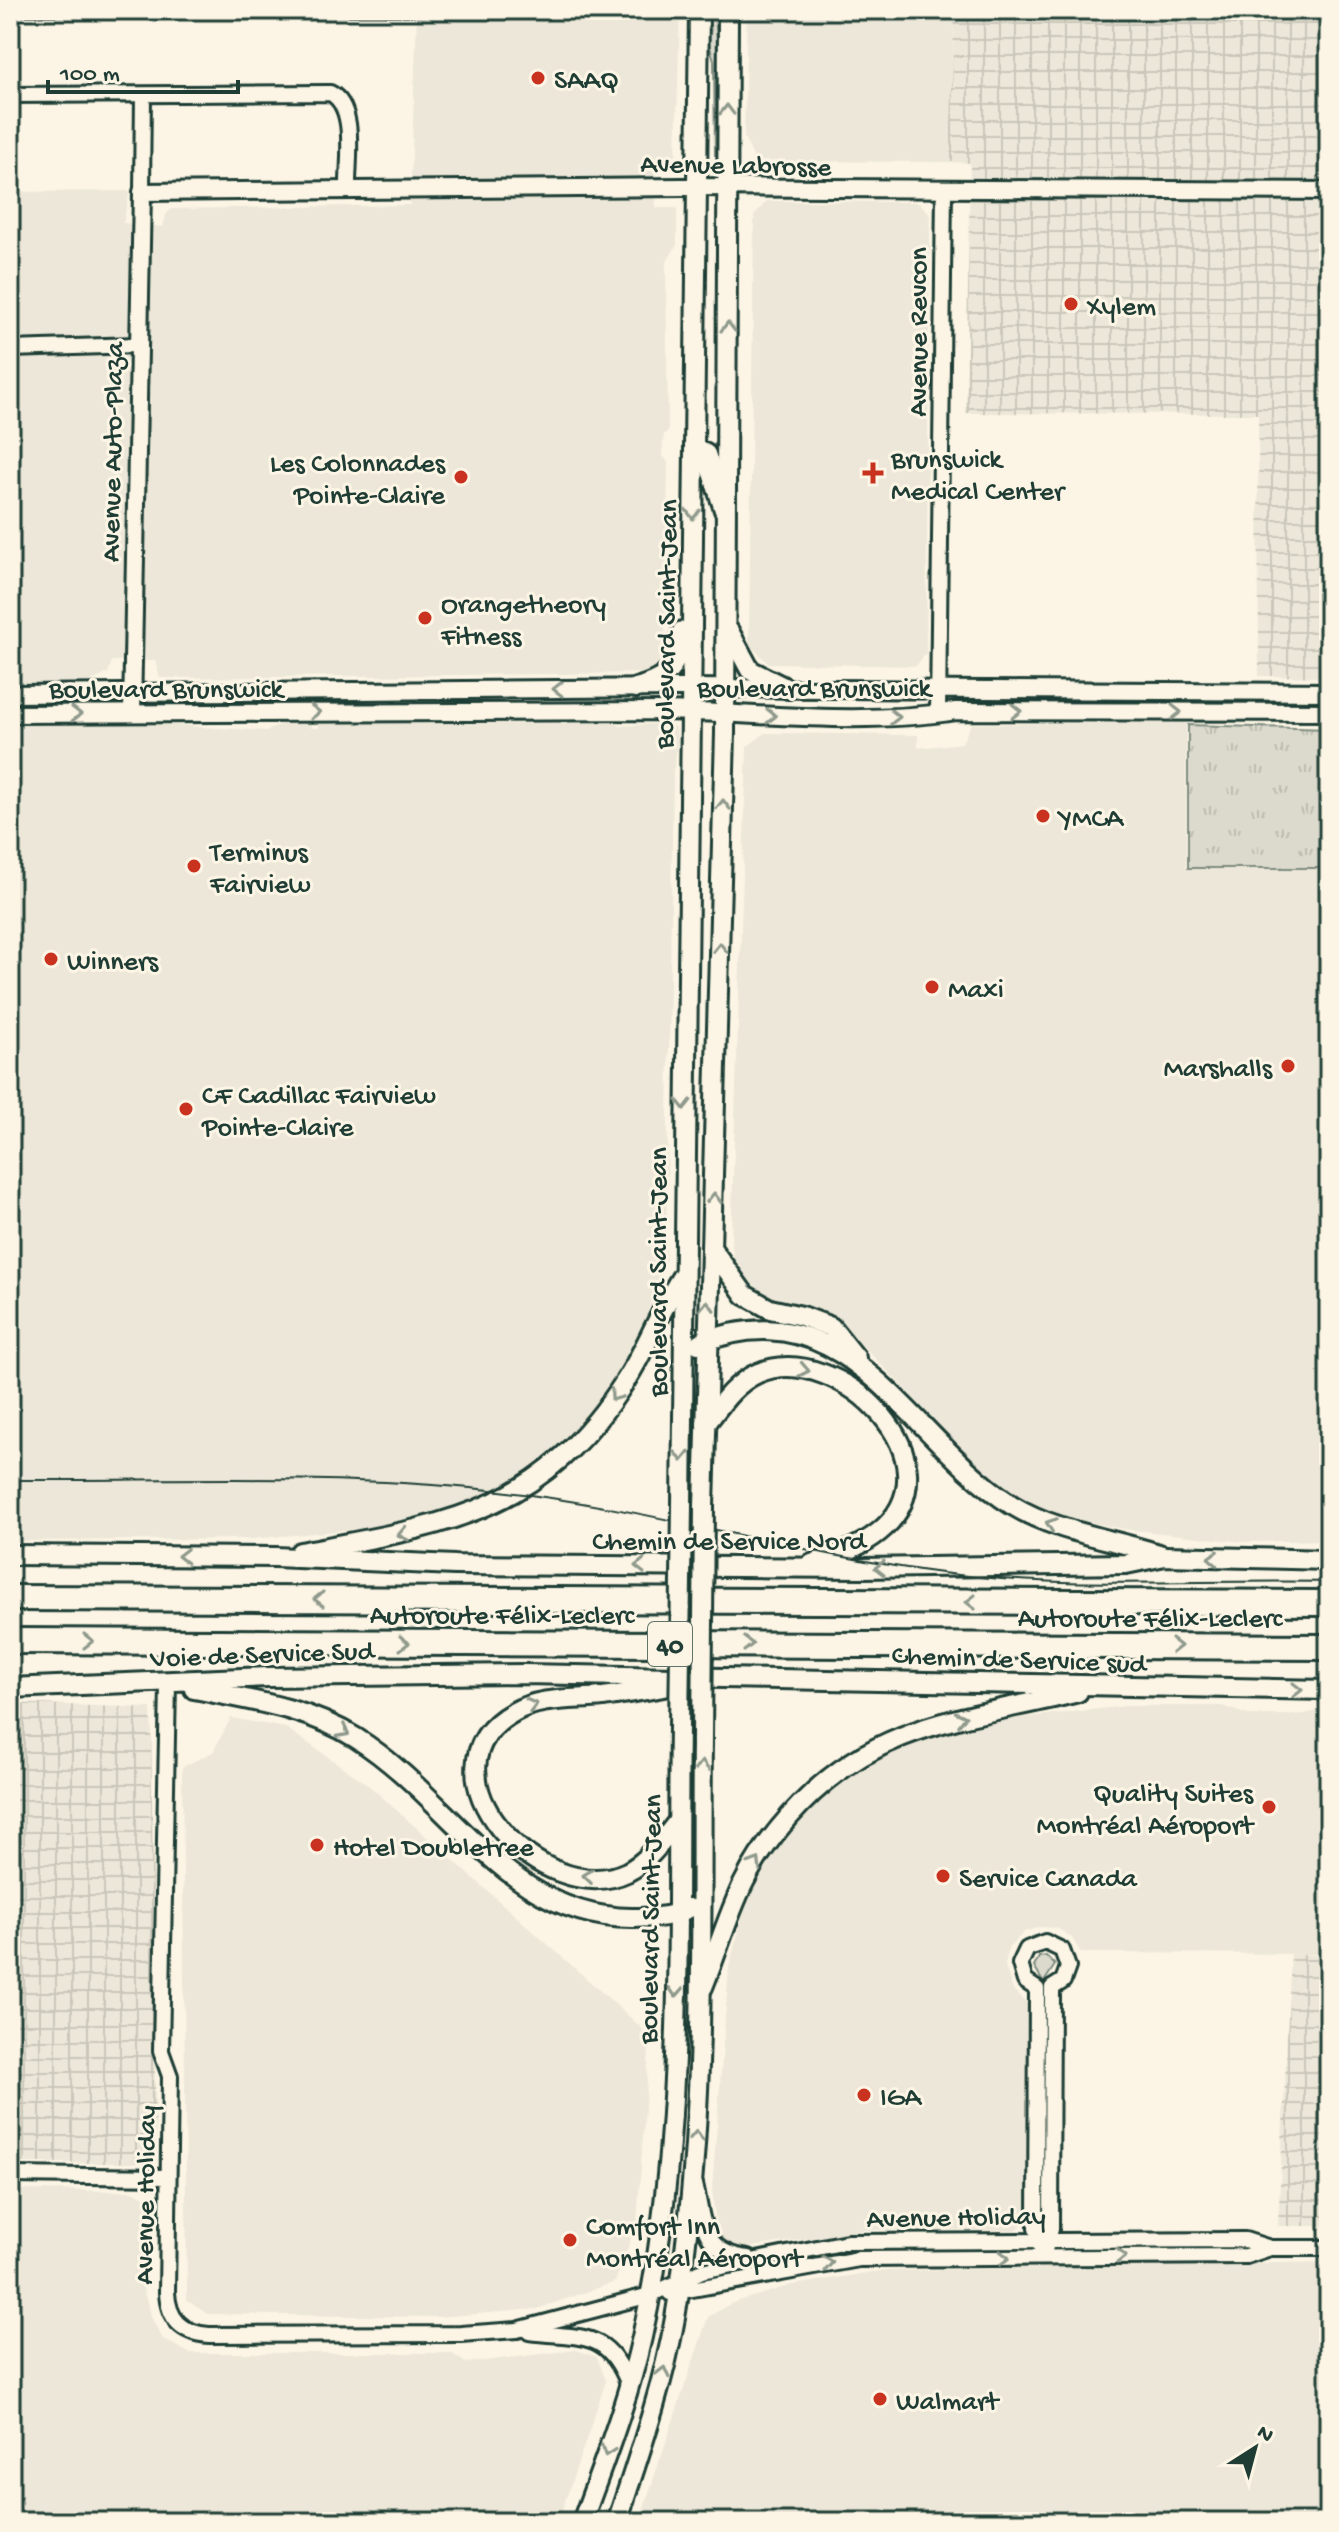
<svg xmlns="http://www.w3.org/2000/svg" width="1339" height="2532" viewBox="0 0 1339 2532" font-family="'Gochi Hand',sans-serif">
	<defs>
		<pattern id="industrial-grid" width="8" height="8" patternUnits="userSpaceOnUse" patternTransform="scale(2)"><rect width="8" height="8" fill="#ece7d8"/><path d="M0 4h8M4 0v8" fill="none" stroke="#cac7ba"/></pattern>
		<pattern id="grass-tufts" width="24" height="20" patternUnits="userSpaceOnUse" patternTransform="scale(2)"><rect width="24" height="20" fill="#dcdacc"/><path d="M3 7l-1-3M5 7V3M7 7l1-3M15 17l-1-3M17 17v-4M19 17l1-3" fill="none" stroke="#bcbcb0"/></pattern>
		<pattern id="forest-firs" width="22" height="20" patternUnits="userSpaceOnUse" patternTransform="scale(2)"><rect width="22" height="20" fill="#dcdacc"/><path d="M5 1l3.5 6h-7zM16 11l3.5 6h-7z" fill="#bcbcb0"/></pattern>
	</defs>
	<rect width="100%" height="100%" fill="#fcf5e5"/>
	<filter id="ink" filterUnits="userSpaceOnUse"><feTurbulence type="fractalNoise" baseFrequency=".0125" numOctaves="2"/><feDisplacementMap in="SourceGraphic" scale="16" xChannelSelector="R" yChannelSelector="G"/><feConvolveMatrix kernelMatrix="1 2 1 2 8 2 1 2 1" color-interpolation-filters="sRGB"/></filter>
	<g filter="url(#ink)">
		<g fill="#ece7d8">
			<path d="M583 10H680L676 155 655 159 656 208H677V245L666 263 668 431 664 434 662 455 668 462 665 648 658 664 649 673 160 678 155 661H112L108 673 90 682H10V192L130 191 123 223 163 227 166 215 171 209 410 205 417 15H582Z"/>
			<path d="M747 10H830V19L954 18 950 162 755 161 744 137Z"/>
			<path d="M767 201 918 202 930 214 926 653 916 666 768 663 749 644 754 216Z"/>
			<path d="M617 723 619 726 669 723 676 728 678 740 673 771 666 1258 638 1340 603 1399 562 1444 518 1479 473 1505 407 1524 252 1539 10 1541V725H171L266 731 282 724H311V728H319V724Z"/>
			<path d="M1186 723V868L1329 869V1540L1244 1542 1124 1529 1065 1517 1033 1505 1004 1488 974 1461 843 1325 816 1311 770 1300 752 1290 736 1270 731 1241 747 747 765 733 918 735V748L962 743 971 724Z"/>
			<path d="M1126 1706H1222L1248 1715H1298L1329 1709V1954L1081 1953 1072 1938 1057 1928 1040 1927 1024 1932 1008 1949 1005 1966 1013 1990 1027 2003 1026 2209 1021 2226 1015 2230H864L738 2249 723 2243 717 2235 712 2189 729 1967 748 1897 760 1872 787 1834 834 1787 892 1749 992 1721Z"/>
			<path d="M231 1718 286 1728 366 1783 642 2028 649 2049 637 2223 615 2282 537 2309 439 2317 207 2314 187 2300 182 1767 213 1752Z"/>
			<path d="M10 2190 133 2191 148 2199 143 2289 152 2319 163 2339 189 2353H451L466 2363 576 2350 597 2357 606 2381 558 2522H10Z"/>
			<path d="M1329 2262V2522H639L708 2317 732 2303 792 2285 880 2271Z"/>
		</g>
		<g fill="url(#industrial-grid)">
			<path d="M954 18 1329 20V677L1259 676 1258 414 966 413 970 163 950 162Z"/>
			<path d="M10 1703 151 1708 156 2163H10Z"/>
			<path d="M1291 1954 1329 1955V2226H1278Z"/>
		</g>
		<g fill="url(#grass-tufts)" stroke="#7e8c80" stroke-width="2">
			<path d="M709 19H715L717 37 715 156 714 60 709 44Z"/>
			<path d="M359 701 258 704V701Z"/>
			<path d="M109 702V705L10 706V703Z"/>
			<path d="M1188 725 1329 729V868H1188Z"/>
			<path d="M1046 1956 1055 1965 1044 1982V2086L1043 1982 1034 1967 1039 1957Z"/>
		</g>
		<rect fill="url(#forest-firs)" stroke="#7e8c80" stroke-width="2" x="10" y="10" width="573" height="6"/>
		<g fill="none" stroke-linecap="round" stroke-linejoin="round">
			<defs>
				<g id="minor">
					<path d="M10 95 330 93C358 107 347 162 348 190"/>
					<path d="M142 192 143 95"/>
					<path d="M10 349 137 345"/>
					<path d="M938 714 944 190"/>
					<path d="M168 1684 161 2051 170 2076 167 2292C168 2319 182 2333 209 2335L461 2334 517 2330 650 2295 702 2271 847 2242 1245 2240 1270 2248H1329"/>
					<path d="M1045 1942 1062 1950 1068 1967 1063 1981 1052 1988 1051 2229 1043 2257 1036 2228 1037 1989 1025 1981 1020 1964 1027 1949Z"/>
					<path d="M10 2175 168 2177"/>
					<path d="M695 2184C704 2223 701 2252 748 2258"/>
					<path d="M670 2293 859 2259 1246 2256 1270 2248"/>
					<path d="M529 2332C581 2339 607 2328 629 2385"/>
				</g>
				<g id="tertiary">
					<path d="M10 694 676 688 1329 692"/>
					<path d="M132 713 142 192 683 187 1329 191"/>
					<path d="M10 714 665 711C761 713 860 726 956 711L1329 712"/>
				</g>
				<g id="secondary">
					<path d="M694 448 706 454 724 510"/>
					<path d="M729 631 750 670 788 689"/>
					<path d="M636 688C673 677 675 668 682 631"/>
					<path d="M712 1249 745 1295 770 1309 802 1316 831 1327 856 1358"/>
					<path d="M698 1344C849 1283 907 1438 1012 1505 1058 1533 1112 1538 1162 1555"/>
					<path d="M706 1424C721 1404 735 1383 758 1373 840 1339 963 1464 879 1532 859 1548 835 1555 812 1564"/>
					<path d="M682 1506 699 10"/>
					<path d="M704 1507 725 733 728 10"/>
					<path d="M300 1552C445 1525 539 1515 626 1380 648 1346 661 1307 684 1273"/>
					<path d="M10 1555 275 1557 455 1565 863 1568 1126 1564 1165 1556 1329 1560"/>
					<path d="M669 1686C647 1690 625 1694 603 1697 573 1700 540 1697 514 1712 411 1769 542 1912 627 1872 649 1861 663 1840 678 1821"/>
					<path d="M10 1688 268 1677 525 1674 1329 1690"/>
					<path d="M194 1689C249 1700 308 1708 356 1738 453 1799 508 1920 635 1918 653 1917 673 1918 688 1908"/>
					<path d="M703 1987C717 1953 727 1917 743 1884 757 1855 778 1828 800 1805 882 1720 971 1719 1078 1692"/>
					<path d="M582 2522C604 2461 628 2400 642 2337 686 2140 676 1927 679 1726"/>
					<path d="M617 2522C639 2455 663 2387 675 2318 708 2127 700 1930 702 1737"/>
				</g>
				<g id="motorway">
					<path d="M10 1598 1329 1603"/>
					<path d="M10 1641 1329 1647"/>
				</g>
			</defs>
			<use href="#minor" stroke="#1f3d34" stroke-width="20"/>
			<use href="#tertiary" stroke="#1f3d34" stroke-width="22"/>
			<use href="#secondary" stroke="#1f3d34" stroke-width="24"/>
			<use href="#motorway" stroke="#1f3d34" stroke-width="30"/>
			<use href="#minor" stroke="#fcf5e5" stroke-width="14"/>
			<use href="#tertiary" stroke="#fcf5e5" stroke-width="16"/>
			<use href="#secondary" stroke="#fcf5e5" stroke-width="18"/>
			<use href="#motorway" stroke="#fcf5e5" stroke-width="24"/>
			<path stroke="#1f3d34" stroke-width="2" d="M10 1480C169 1481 332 1473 490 1490 643 1506 790 1553 942 1573 1071 1590 1200 1579 1329 1582"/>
			<defs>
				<g id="secondary-bridge">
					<path d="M679 1726 682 1506"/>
					<path d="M702 1737 704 1507"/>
				</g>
			</defs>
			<use href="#secondary-bridge" stroke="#1f3d34" stroke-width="24" stroke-linecap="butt"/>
			<use href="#secondary-bridge" stroke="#fcf5e5" stroke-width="18"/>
		</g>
		<defs><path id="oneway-chevron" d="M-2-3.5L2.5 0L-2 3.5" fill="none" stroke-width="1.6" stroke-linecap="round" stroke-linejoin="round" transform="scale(2)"/></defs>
		<g stroke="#8e998c">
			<use href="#oneway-chevron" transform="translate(727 110) rotate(-89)"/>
			<use href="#oneway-chevron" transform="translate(728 327) rotate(-90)"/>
			<use href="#oneway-chevron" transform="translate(693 514) rotate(91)"/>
			<use href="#oneway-chevron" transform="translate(558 689) rotate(180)"/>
			<use href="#oneway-chevron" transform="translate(1016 711)"/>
			<use href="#oneway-chevron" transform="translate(315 712)"/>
			<use href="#oneway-chevron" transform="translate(1176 712)"/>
			<use href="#oneway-chevron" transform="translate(76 714)"/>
			<use href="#oneway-chevron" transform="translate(771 716)"/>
			<use href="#oneway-chevron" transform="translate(895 717)"/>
			<use href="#oneway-chevron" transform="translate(723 805) rotate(-89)"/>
			<use href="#oneway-chevron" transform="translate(720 948) rotate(-89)"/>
			<use href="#oneway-chevron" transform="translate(684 1104) rotate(90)"/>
			<use href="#oneway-chevron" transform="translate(714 1198) rotate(-88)"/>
			<use href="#oneway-chevron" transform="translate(707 1306) rotate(-88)"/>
			<use href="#oneway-chevron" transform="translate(804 1370) rotate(11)"/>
			<use href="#oneway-chevron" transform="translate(615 1396) rotate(125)"/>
			<use href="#oneway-chevron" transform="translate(682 1456) rotate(91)"/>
			<use href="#oneway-chevron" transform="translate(1051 1524) rotate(-160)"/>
			<use href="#oneway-chevron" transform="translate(403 1534) rotate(169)"/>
			<use href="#oneway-chevron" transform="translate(183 1556) rotate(-179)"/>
			<use href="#oneway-chevron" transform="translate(1213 1558) rotate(-177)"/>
			<use href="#oneway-chevron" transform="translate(640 1566) rotate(-180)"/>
			<use href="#oneway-chevron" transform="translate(880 1568) rotate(180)"/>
			<use href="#oneway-chevron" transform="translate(319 1599) rotate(-180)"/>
			<use href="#oneway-chevron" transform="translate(971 1602) rotate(-180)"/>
			<use href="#oneway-chevron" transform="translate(88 1641)"/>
			<use href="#oneway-chevron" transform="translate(404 1643)"/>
			<use href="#oneway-chevron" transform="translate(748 1644)"/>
			<use href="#oneway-chevron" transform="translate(1176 1646)"/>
			<use href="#oneway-chevron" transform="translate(1297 1690)"/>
			<use href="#oneway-chevron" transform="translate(532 1705) rotate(-15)"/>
			<use href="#oneway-chevron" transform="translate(961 1718) rotate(-14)"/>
			<use href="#oneway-chevron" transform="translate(344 1732) rotate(28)"/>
			<use href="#oneway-chevron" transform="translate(702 1766) rotate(-89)"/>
			<use href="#oneway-chevron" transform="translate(756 1863) rotate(-58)"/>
			<use href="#oneway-chevron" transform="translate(588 1876) rotate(-174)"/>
			<use href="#oneway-chevron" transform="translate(676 1992) rotate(93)"/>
			<use href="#oneway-chevron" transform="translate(696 2136) rotate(-87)"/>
			<use href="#oneway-chevron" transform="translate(1121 2256)"/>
			<use href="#oneway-chevron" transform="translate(1004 2258)"/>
			<use href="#oneway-chevron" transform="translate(828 2263) rotate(-9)"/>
			<use href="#oneway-chevron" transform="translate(663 2372) rotate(-76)"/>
			<use href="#oneway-chevron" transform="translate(607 2451) rotate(109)"/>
		</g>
	</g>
	<g fill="#c8321e" stroke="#fcf5e5" stroke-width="3">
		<circle cx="538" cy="78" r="8"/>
		<circle cx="1071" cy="304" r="8"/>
		<path d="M869 461h8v8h8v8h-8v8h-8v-8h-8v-8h8z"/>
		<circle cx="461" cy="477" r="8"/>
		<circle cx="425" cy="618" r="8"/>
		<circle cx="1043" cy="816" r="8"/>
		<circle cx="194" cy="866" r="8"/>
		<circle cx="51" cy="959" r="8"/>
		<circle cx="932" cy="987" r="8"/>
		<circle cx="1288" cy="1066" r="8"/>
		<circle cx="186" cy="1109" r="8"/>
		<circle cx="1269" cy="1807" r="8"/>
		<circle cx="317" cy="1845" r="8"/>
		<circle cx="943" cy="1876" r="8"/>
		<circle cx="864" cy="2095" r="8"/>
		<circle cx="570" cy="2240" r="8"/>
		<circle cx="880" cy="2399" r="8"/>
	</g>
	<g text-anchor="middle" stroke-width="6" stroke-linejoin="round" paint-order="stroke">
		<rect fill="#fcf5e5" stroke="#617469" stroke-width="2" x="648" y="1622" width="44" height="44" rx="6"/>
		<g font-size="26" font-weight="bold" fill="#1f3d34">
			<text x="670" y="1653">40</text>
		</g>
		<g font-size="28" fill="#1f3d34" stroke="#fcf5e5" text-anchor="start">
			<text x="554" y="88">SAAQ</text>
			<text x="1087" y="314">Xylem</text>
			<text x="891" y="467">Brunswick<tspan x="891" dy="32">Medical Center</tspan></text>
			<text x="445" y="471" text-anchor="end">Les Colonnades<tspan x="445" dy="32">Pointe-Claire</tspan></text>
			<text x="441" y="612">Orangetheory<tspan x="441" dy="32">Fitness</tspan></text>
			<text x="1059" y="826">YMCA</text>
			<text x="210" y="860">Terminus<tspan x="210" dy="32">Fairview</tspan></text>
			<text x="67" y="969">Winners</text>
			<text x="948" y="997">Maxi</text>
			<text x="1272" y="1076" text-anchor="end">Marshalls</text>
			<text x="202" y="1103">CF Cadillac Fairview<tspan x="202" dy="32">Pointe-Claire</tspan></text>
			<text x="1253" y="1801" text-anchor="end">Quality Suites<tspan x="1253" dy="32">Montréal Aéroport</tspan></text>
			<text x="333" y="1855">Hotel Doubletree</text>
			<text x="959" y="1886">Service Canada</text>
			<text x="880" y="2105">IGA</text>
			<text x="586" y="2234">Comfort Inn<tspan x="586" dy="32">Montréal Aéroport</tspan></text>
			<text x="896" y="2409">Walmart</text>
		</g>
		<g font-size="28" fill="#1f3d34" stroke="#fcf5e5">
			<text transform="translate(736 163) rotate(1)" y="10">Avenue Labrosse</text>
			<text transform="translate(916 332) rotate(-90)" y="10">Avenue Revcon</text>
			<text transform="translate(110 452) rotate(-89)" y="10">Avenue Auto-Plaza</text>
			<text transform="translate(664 624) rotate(-89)" y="10">Boulevard Saint-Jean</text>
			<text x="814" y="696">Boulevard Brunswick</text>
			<text x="166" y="697">Boulevard Brunswick</text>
			<text transform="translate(656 1272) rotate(-90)" y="10">Boulevard Saint-Jean</text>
			<text x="729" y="1549">Chemin de Service Nord</text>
			<text x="502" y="1623">Autoroute Félix-Leclerc</text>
			<text x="1150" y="1626">Autoroute Félix-Leclerc</text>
			<text transform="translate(262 1652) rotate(-2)" y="10">Voie de Service Sud</text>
			<text transform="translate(1019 1657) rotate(2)" y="10">Chemin de Service sud</text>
			<text transform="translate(648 1919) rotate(-89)" y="10">Boulevard Saint-Jean</text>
			<text transform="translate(143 2195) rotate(-89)" y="10">Avenue Holiday</text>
			<text transform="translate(956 2215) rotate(-1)" y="10">Avenue Holiday</text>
		</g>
	</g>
	<rect width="1339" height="2532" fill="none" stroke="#fcf5e5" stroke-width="40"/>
	<rect x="20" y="20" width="1299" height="2492" fill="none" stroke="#1f3d34" stroke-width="3" filter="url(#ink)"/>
	<g transform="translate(1255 2448) rotate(36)" stroke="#fcf5e5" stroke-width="6" paint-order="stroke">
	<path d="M0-6L14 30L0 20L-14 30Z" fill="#1f3d34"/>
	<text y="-12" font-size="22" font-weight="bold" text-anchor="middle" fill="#1f3d34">N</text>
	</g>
	<path d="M48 80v12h190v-12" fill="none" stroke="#1f3d34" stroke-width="4"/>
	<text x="60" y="80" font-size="24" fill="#1f3d34" stroke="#fcf5e5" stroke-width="6" paint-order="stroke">100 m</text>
</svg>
